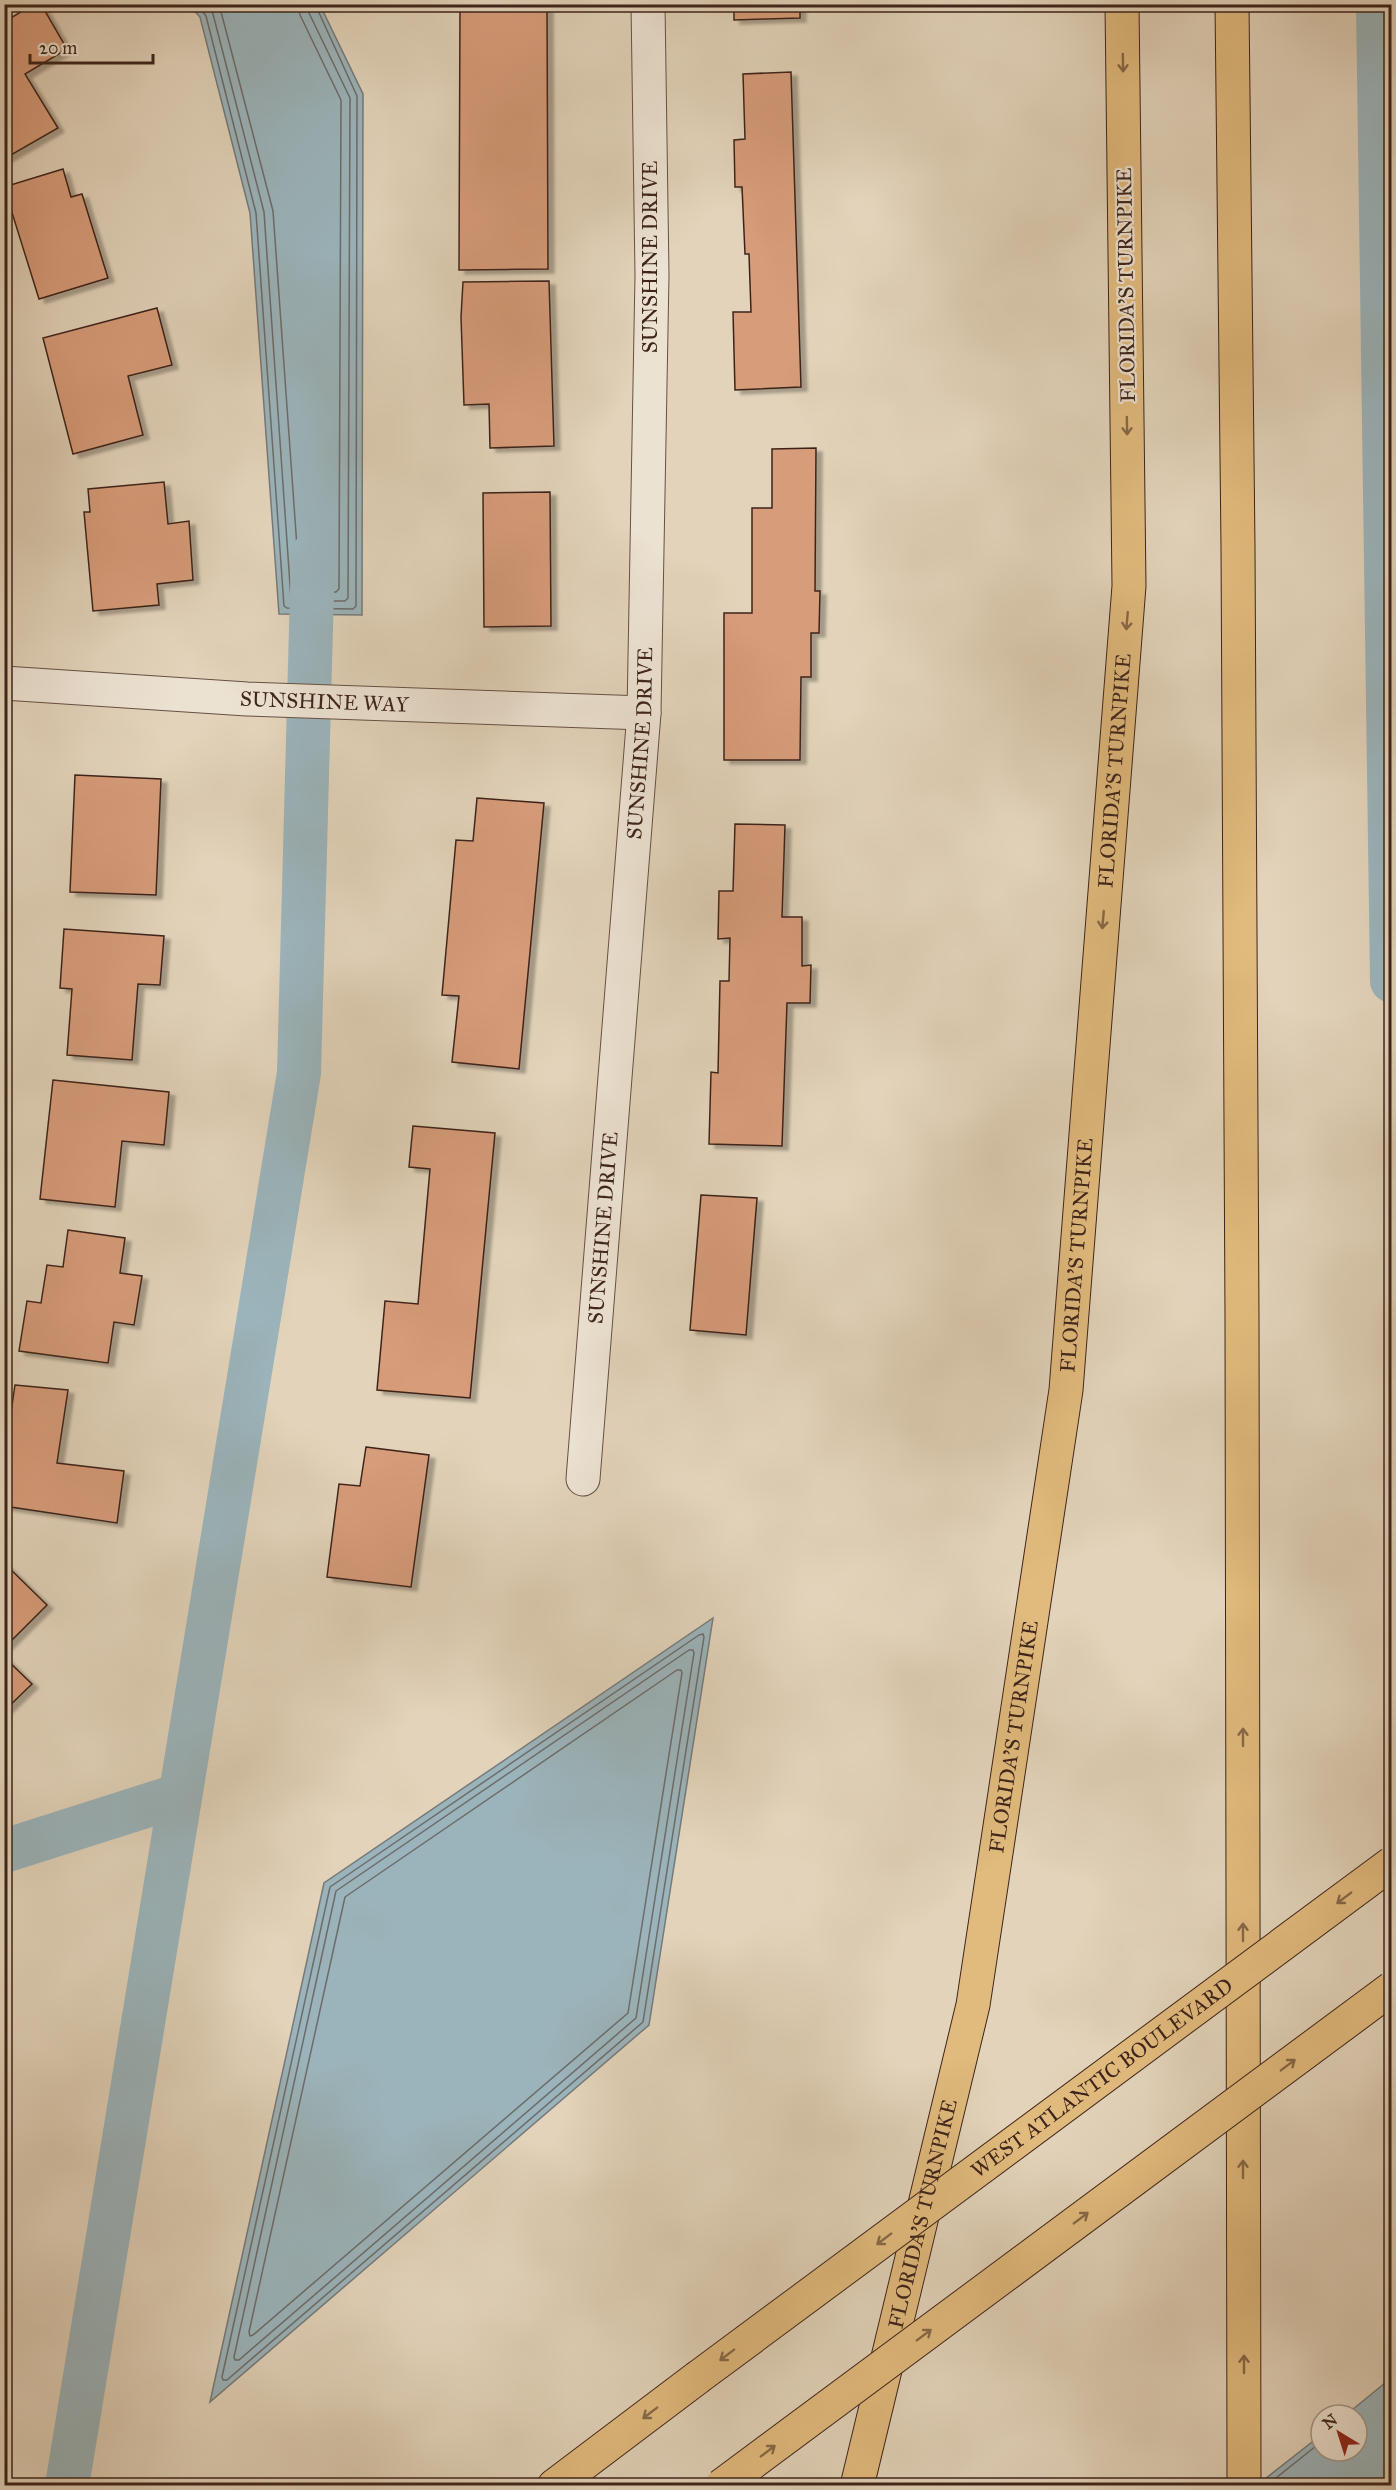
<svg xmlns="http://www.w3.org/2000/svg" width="1396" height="2490" viewBox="0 0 1396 2490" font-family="'IM FELL Great Primer',serif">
	<defs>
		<filter id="shadow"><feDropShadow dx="6" dy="4" stdDeviation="1.5" flood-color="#0004"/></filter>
	</defs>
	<rect width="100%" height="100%" fill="#e2d3ba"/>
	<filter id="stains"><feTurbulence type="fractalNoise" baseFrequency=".00333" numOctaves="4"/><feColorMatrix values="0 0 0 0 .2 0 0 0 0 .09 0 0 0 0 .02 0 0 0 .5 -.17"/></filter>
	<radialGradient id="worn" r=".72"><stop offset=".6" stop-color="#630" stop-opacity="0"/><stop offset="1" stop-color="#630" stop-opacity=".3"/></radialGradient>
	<g fill="#9bb4bb" stroke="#767a7b" stroke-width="1.5">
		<path d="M189 5H320L363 94 362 615 279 614 250 213 200 17Z"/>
		<path d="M713 1618 649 2025 210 2402 324 1883Z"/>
		<path d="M1391 2378V2485L1256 2486 1321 2435V2451H1357V2415H1346Z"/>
	</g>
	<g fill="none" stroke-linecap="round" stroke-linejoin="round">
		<g stroke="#6c6c6b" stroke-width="1.5">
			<path d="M197 4 206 16 256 213 284 606 287 608 353 609 356 606 357 96 315 4"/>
			<path d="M207 4 213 14 264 212 291 599 294 601H345L348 598 350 98 309 13 308 4"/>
			<path d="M219 4 273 211 300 589 302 592H336L339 589 341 100 300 15 298 4"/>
			<path d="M703 1634 704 1637 643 2022 227 2380H223L222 2377 330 1887 699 1635Z"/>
			<path d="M689 1650H693L694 1653 636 2018 239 2360H235L234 2357 336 1891Z"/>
			<path d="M677 1670H681L682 1673 628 2013 253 2335 250 2336 249 2332 345 1897Z"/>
			<path d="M1266 2486 1321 2442"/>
		</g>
		<g stroke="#9bb4bb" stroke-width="44">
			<path d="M1378 4 1392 981"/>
			<path d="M4 1851 180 1795"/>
			<path d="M67 2486 299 1073 313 554"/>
		</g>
	</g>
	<g fill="#d79c7a" stroke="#3e241b" stroke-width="1.5" filter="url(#shadow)">
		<path d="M34 4H41L67 49 25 74 58 128 4 159V22Z"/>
		<path d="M460 4H547L548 269 459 270Z"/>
		<path d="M734 4H800V18L734 20Z"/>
		<path d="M791 72 801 387 735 390 733 312H751L749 254H745L742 187H735L734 140 745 139 743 74Z"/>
		<path d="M63 169 71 197 82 194 108 278 39 299 4 187Z"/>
		<path d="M549 281 554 446 490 448 489 404 464 405 461 317 463 282Z"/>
		<path d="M157 308 172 365 128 376 143 435 73 454 43 338Z"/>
		<path d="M816 448 815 591H820L819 633H811V677H801L800 760H724V613H752V508H772V449Z"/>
		<path d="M164 482 168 524 189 521 193 580 157 584 159 605 93 611 84 512H90L88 489Z"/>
		<path d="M550 492 551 626 484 627 483 493Z"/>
		<path d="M75 775 161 779 156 895 70 892Z"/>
		<path d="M477 798 544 803 519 1069 452 1062 459 996 442 995 456 840 473 841Z"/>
		<path d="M735 824 785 825 782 917H802V966L811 965 810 1003H787L782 1146 709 1144 711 1072 718 1073 720 981H729L730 938 718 939 719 891H733Z"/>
		<path d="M64 929 164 936 160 985 138 984 132 1060 67 1055 72 989 60 988Z"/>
		<path d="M53 1080 169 1092 164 1145 122 1141 115 1207 40 1199Z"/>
		<path d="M413 1126 495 1133 470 1398 377 1390 385 1301 418 1304 430 1169 409 1167Z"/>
		<path d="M701 1195 757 1198 746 1335 690 1330Z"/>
		<path d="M68 1230 125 1238 120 1273 142 1276 134 1325 114 1322 108 1363 19 1351 27 1301 41 1303 47 1265 63 1267Z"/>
		<path d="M15 1385 68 1390 57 1463 124 1471 117 1523 4 1506V1459Z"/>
		<path d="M366 1447 429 1455 411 1587 327 1577 339 1484 360 1486Z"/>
		<path d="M4 1563 47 1605 4 1648Z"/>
		<path d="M4 1657 32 1684 4 1711Z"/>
	</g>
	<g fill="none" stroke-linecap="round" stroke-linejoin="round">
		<defs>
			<g id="street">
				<path id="s1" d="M4 683 247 699 644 713"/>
				<path id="s2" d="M583 1479 644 713 652 275 648 4"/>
			</g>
			<path id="primary" d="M554 2486 697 2378"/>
			<g id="highway">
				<path d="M1232 4 1238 547 1242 1318 1244 2486"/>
				<path id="s3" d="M857 2486 973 2005 1066 1390 1129 586 1122 4"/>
			</g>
		</defs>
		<use href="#street" stroke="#675043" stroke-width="35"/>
		<use href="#primary" stroke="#3e241b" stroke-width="35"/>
		<use href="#highway" stroke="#3e241b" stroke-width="35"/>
		<use href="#street" stroke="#ece2d2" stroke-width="33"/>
		<use href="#primary" stroke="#e1ba7d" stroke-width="33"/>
		<use href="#highway" stroke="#e1ba7d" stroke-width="33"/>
		<defs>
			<g id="primary-bridge">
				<path id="s4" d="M697 2378 1392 1863"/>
				<path d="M721 2486 1392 1988"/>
			</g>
		</defs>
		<use href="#primary-bridge" stroke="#3e241b" stroke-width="35" stroke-linecap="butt"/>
		<use href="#primary-bridge" stroke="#e1ba7d" stroke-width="33"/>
	</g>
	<defs><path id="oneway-shaft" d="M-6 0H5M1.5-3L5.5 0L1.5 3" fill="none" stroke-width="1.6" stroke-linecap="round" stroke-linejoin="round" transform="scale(1.5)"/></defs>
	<g stroke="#876847">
		<use href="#oneway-shaft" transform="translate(1123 63) rotate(89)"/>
		<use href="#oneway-shaft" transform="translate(1127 426) rotate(89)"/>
		<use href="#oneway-shaft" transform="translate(1127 621) rotate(95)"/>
		<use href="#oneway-shaft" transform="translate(1103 920) rotate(95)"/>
		<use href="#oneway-shaft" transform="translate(1243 1737) rotate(-90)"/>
		<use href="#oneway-shaft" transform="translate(1344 1898) rotate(143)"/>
		<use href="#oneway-shaft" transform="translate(1243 1932) rotate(-90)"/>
		<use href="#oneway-shaft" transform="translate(1288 2065) rotate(-37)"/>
		<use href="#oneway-shaft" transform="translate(1243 2169) rotate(-90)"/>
		<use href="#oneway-shaft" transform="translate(1081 2218) rotate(-37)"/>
		<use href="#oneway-shaft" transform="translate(884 2239) rotate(143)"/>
		<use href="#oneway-shaft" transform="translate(924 2335) rotate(-37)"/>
		<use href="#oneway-shaft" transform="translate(727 2355) rotate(143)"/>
		<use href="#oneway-shaft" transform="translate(1244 2364) rotate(-90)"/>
		<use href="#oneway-shaft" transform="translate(650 2413) rotate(143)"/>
		<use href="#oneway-shaft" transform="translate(768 2451) rotate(-37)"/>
	</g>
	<g text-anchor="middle" stroke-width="4.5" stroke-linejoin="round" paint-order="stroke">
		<g font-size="21" fill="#3e241b" stroke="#ece2d2">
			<text transform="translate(650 257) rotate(-90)" y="7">SUNSHINE DRIVE</text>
			<text transform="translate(1126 285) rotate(-91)" y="7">FLORIDA'S TURNPIKE</text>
			<text dy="7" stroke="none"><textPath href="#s1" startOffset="321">SUNSHINE WAY</textPath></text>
			<text dy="7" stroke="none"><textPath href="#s2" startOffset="738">SUNSHINE DRIVE</textPath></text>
			<text dy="7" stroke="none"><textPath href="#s3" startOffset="1738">FLORIDA'S TURNPIKE</textPath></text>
			<text dy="7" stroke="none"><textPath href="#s2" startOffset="252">SUNSHINE DRIVE</textPath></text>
			<text dy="7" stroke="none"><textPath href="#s3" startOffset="1252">FLORIDA'S TURNPIKE</textPath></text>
			<text dy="7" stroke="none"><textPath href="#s3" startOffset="766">FLORIDA'S TURNPIKE</textPath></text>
			<text dy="7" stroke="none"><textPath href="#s4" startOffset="504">WEST ATLANTIC BOULEVARD</textPath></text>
			<text dy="7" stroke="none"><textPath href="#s3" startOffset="280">FLORIDA'S TURNPIKE</textPath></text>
		</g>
	</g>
	<rect width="1396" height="2490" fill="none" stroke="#e2d3ba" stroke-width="24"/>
	<rect x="6" y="6" width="1384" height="2478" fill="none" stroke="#3e241b" stroke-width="3"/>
	<rect x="12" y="12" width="1372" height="2466" fill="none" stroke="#3e241b" stroke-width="1.5"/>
	<g transform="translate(1339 2433) rotate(322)"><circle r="28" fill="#ece2d2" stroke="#a69689" stroke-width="1.5"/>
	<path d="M0-4.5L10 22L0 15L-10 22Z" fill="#8f2418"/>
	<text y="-9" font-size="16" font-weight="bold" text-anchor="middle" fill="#3e241b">N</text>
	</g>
	<path d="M30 54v9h123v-9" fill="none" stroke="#3e241b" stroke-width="3"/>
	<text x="39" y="54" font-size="18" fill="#3e241b" stroke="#ece2d2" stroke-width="4.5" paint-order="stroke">20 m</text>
	<rect width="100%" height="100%" filter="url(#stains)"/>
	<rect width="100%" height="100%" fill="url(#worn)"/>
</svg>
